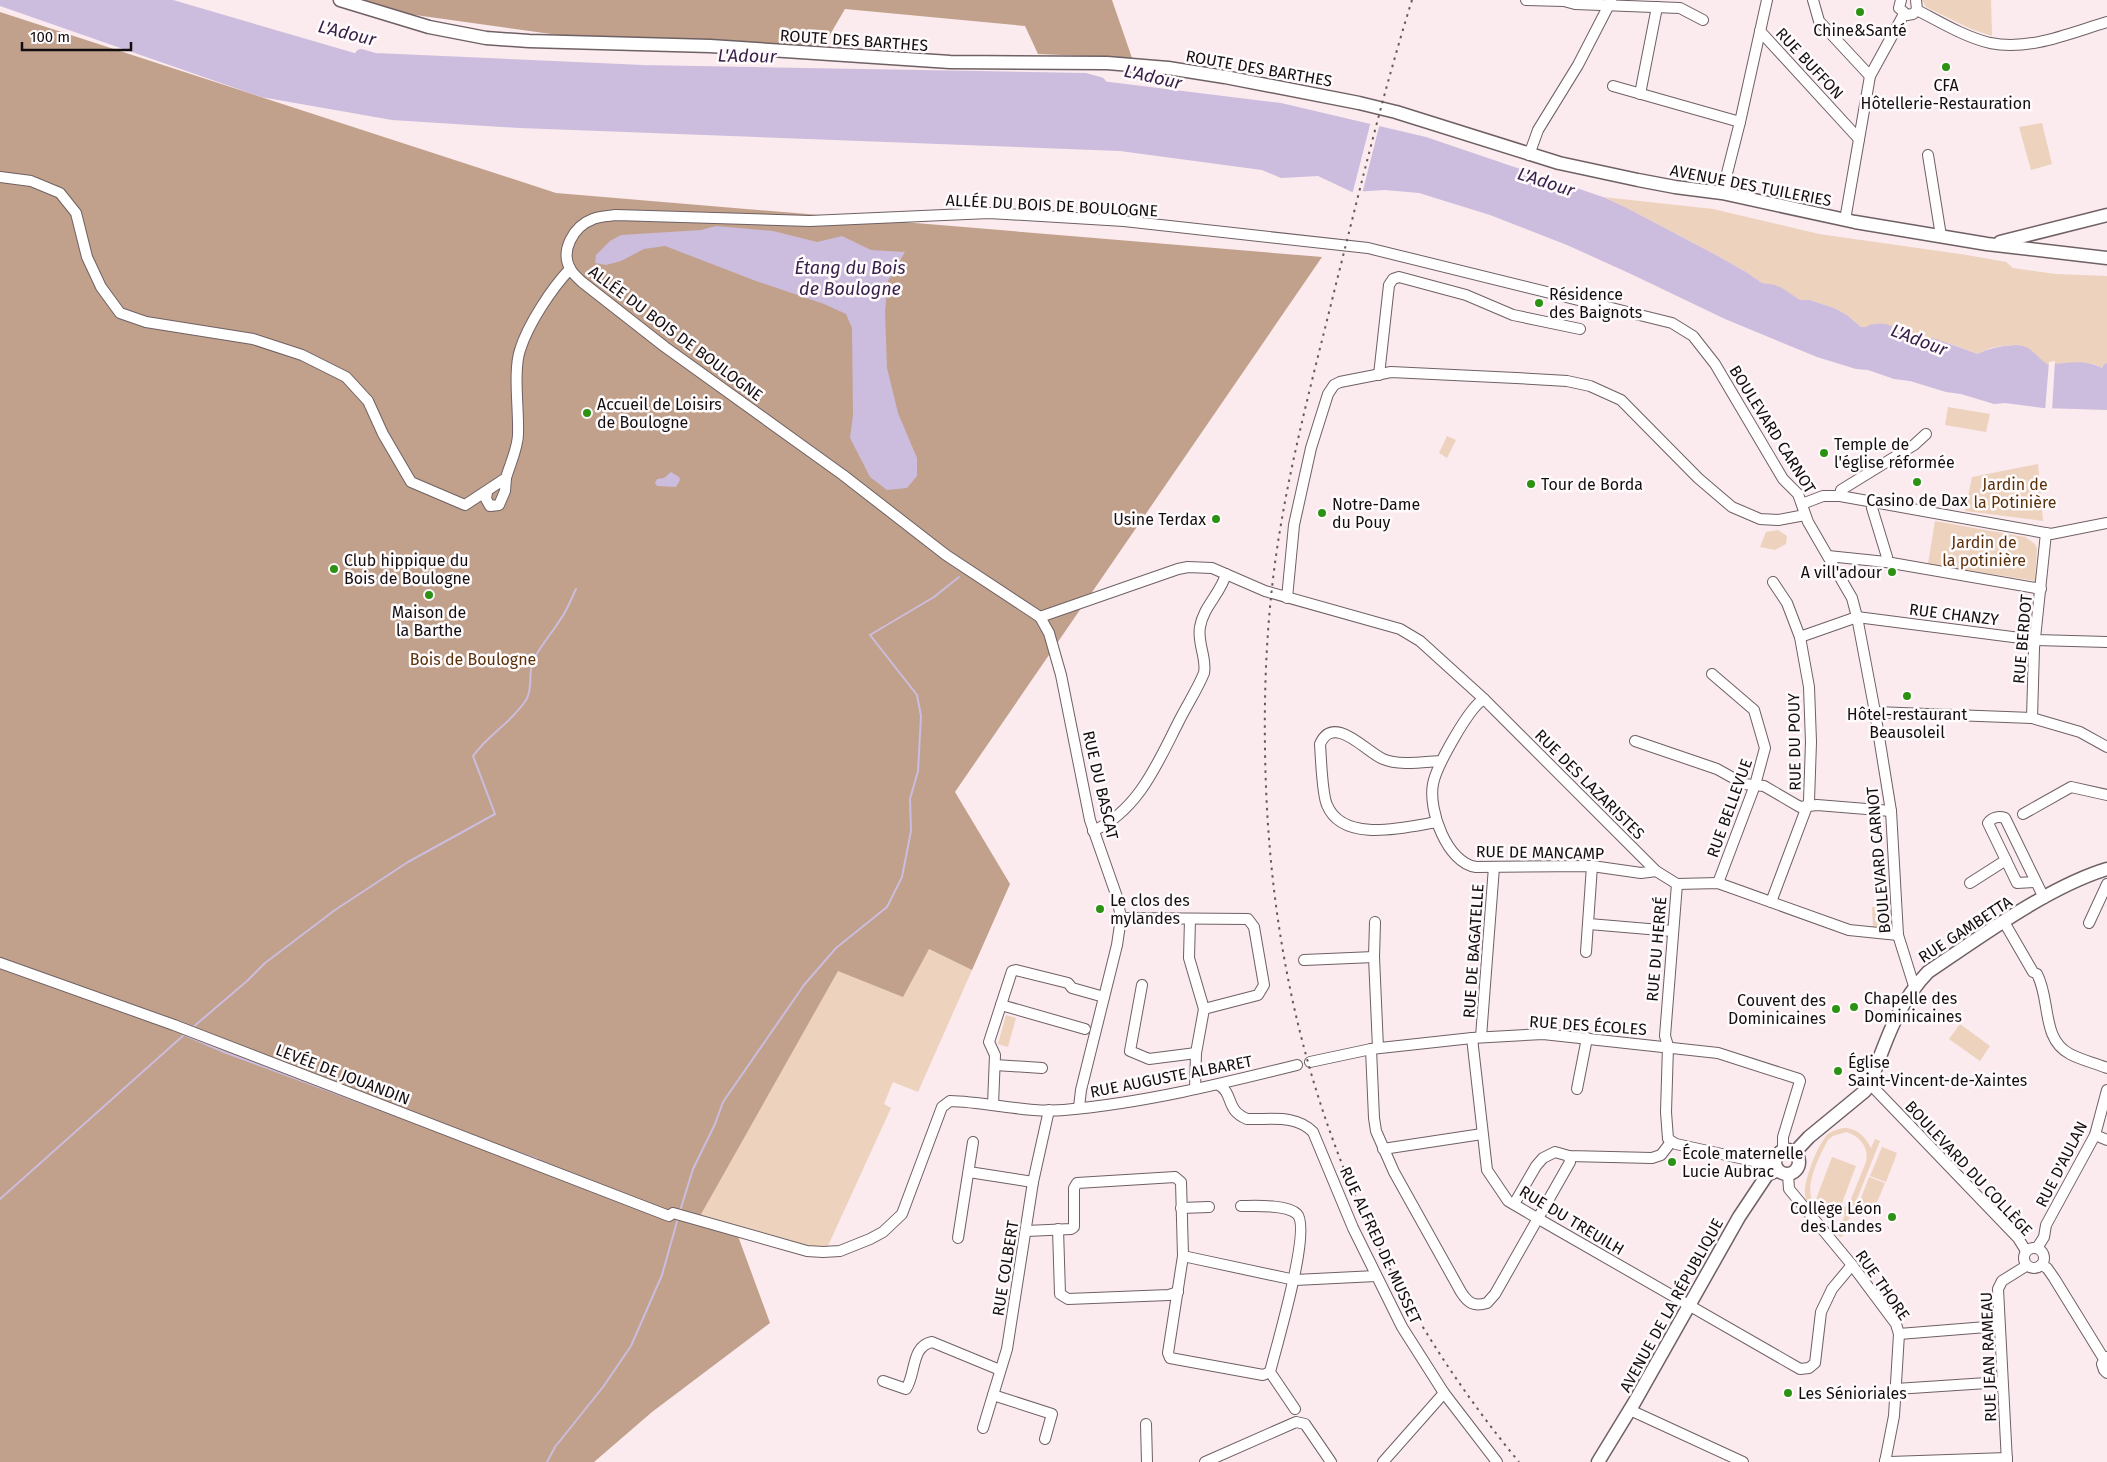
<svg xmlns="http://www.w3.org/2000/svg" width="2107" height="1462" viewBox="0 0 2107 1462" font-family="'Fira Sans',sans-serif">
	<rect width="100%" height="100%" fill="#fbeaee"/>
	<g fill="#edd2be" fill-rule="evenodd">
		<path d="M1922 0H1991L1992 36 1971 29 1926 7Z"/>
		<path d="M2042 123 2052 164 2031 170 2019 127Z"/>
		<path d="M1603 197 1713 209 1819 234 1967 255 2006 262 2013 268 2056 274 2107 276V363L2104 364 2102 368 2094 364 2086 363 2048 365 2010 345 1990 348 1978 354 1948 343H1915L1887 325H1869L1867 328 1861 327 1847 315 1834 308 1810 300H1800L1781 288 1762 283 1746 272 1716 255 1625 207Z"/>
		<path d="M1948 407 1990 414 1986 432 1945 425Z"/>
		<path d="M1447 436 1456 440 1447 458 1439 453Z"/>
		<path d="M2038 464 2043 521 1965 511 1972 477Z"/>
		<path d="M1935 521 2025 537 2035 544 2037 549 2035 581 1928 564Z"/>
		<path d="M1778 530 1787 536 1786 544 1775 550 1760 547 1766 532Z"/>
		<path d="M1872 907H1889L1891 928H1873Z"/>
		<path d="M929 949 972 970 918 1092 893 1082 884 1104 891 1108 827 1248H807L684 1211 824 964Z"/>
		<path d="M1006 1015 1016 1018 1008 1047 998 1044Z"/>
		<path d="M1960 1024 1990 1046 1980 1061 1949 1039Z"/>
		<path d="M1843 1128C1857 1128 1865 1136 1871 1148L1875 1139 1880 1141 1842 1237 1837 1235 1845 1214C1828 1221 1807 1215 1805 1194 1803 1181 1819 1142 1828 1134 1832 1131 1838 1129 1843 1128ZM1846 1132C1860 1136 1869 1147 1866 1162L1849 1204 1839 1211 1856 1166 1832 1157 1815 1202 1838 1212C1830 1214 1821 1213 1816 1207 1801 1190 1819 1157 1828 1140L1833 1136Z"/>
		<path d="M1882 1147 1897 1153 1886 1182 1870 1176Z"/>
		<path d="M1869 1177 1885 1183 1873 1212 1858 1206Z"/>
	</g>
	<g fill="#c1a18b">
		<path d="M338 0H1112L1132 58 1038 54 1025 26 845 9 821 50 630 45 358 7Z"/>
		<path d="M0 12 556 193 1322 257 955 792 1010 884 972 970 929 949 903 997 838 971 700 1216 735 1228 770 1323 652 1412 594 1462H0Z"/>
	</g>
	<g fill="#ccbcdd">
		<path d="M0 0H173L375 59 643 71 1085 79 1281 103 1426 137 1603 197 1625 207 1716 255 1746 272 1762 283 1775 285 1782 288 1800 300H1810L1834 308 1847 315 1861 327H1867L1869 325C1876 324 1883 323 1889 325 1897 328 1916 347 1923 344 1926 343 1930 340 1933 338L1978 354C1987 348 2015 342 2026 347 2034 351 2040 360 2048 365 2066 363 2086 359 2102 368L2104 364 2107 363V410L2043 408 2005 403 1994 404 1961 394 1946 392 1910 381 1894 379 1868 370 1856 369 1817 357 1725 319 1631 274 1567 245 1490 215 1419 193 1385 190 1352 192 1318 176 1281 178 1262 170 1120 151 520 128 392 120 261 97 0 6Z"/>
		<path d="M716 226 773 231 817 242 842 236 871 250 905 252 888 281 885 311 887 368 898 413 917 458V476L907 488 887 490 870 477 850 438 853 415 852 328 846 314 824 304 756 281 665 246 644 249 621 261 606 265 595 263 596 255 610 241 621 235 701 230Z"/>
		<path d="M671 472 679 477 680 480 676 487 657 486 655 483 657 479 664 478Z"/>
	</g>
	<g fill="#fbeaee">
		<path d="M1371 121 1380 123 1362 194 1352 195Z"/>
		<path d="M2055 361 2052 411H2045L2049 362Z"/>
	</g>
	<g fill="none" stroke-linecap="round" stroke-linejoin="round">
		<g stroke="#ccbcdd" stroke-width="2">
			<path d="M192 1028 247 981 265 963 335 910 408 862 495 814 473 756C488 735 512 722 526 700 534 687 527 671 534 659 541 645 552 633 560 620 567 611 571 599 576 589"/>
			<path d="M185 1035 224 1052 400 1117"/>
			<path d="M516 1152 537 1159"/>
			<path d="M0 1199 185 1034"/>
			<path d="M680 1211 693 1169 715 1124 723 1102 804 985 836 948 887 907 902 877 911 831 910 799 918 771 921 716 917 695 870 635 934 597 959 577"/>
			<path d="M547 1462 555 1447 603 1387 631 1346 662 1275 678 1218"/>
		</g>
		<path stroke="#ccbcdd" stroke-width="12" d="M361 55 375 59 643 71 1085 79 1100 83"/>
		<defs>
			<g id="minor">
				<path d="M1526 0 1564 1 1575 4 1680 8 1703 20"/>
				<path d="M1813 0 1819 21 1870 76"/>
				<path d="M1901 0 1899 8 1907 15 1913 14 1917 10 1916 0"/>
				<path d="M1917 10C1940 22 1965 37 1990 43 2030 51 2070 33 2107 22"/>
				<path d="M1760 31 1859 139"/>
				<path d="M1613 86 1740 122 1722 193"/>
				<path d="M1640 94 1657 7"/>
				<path d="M1740 122 1767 0"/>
				<path d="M1529 155 1538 130 1578 65 1611 1"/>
				<path d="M1928 155 1941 236"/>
				<path d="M0 177 31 181 60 193 76 213 87 257 101 287 120 313 146 322 253 339 302 355 346 377 368 401 383 434 411 482 465 505 506 478C510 464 518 448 518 434 519 410 513 371 520 350 528 324 552 288 570 269"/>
				<path d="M1845 220 1870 76 1904 14"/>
				<path d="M1379 375 1389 285 1393 279 1399 277 1466 295 1513 315 1580 329"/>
				<path d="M487 492 486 499 490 506 499 505 505 491 506 478"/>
				<path d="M1840 496 1841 490 1914 445 1926 434"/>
				<path d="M1873 503 1872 508 1887 557 1886 562"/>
				<path d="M1802 504 1823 496H1840L2051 534 2107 523"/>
				<path d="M1828 556 1886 562 2041 589"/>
				<path d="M1287 598 1294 525 1311 448 1328 394 1334 385 1340 382 1391 372 1516 378 1567 381 1590 386 1621 400 1698 478 1732 507 1760 519 1778 520 1805 515"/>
				<path d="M1040 617 1178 569 1188 567 1212 568 1265 591 1400 629 1420 641 1484 699 1656 871 1677 884 1718 883 1849 930 1898 935"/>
				<path d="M1800 637 1857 617 2036 640 2107 642"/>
				<path d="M1712 674 1754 710 1765 748 1755 785 1718 883"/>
				<path d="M1484 699C1469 707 1436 767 1433 784 1428 810 1447 863 1476 867L1592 866 1641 873 1656 871"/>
				<path d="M1875 712 2032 718 2080 732 2107 747"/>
				<path d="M2032 718 2034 648 2046 533"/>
				<path d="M1635 741 1717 769 1744 784 1764 786 1800 807 1817 805 1891 811"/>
				<path d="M2023 814 2071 787 2107 795"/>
				<path d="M1437 822C1406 827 1343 844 1327 805 1322 794 1321 758 1320 744 1334 713 1366 752 1383 759 1399 766 1423 762 1441 761"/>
				<path d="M1093 831C1139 810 1158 762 1179 721 1187 705 1197 690 1204 673 1207 658 1197 643 1200 627 1203 607 1221 593 1226 574"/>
				<path d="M2036 882 2017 883 1988 823C1992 817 1999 816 2005 818L2044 898"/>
				<path d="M1970 883 2006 860"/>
				<path d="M1677 884 1665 1036 1668 1046 1666 1112 1668 1139 1676 1144 1776 1166"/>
				<path d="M1771 902 1809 801 1811 742 1809 687 1800 637 1787 603 1773 582"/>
				<path d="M1121 918 1248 919 1254 927 1264 985 1258 995 1204 1009 1196 1053"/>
				<path d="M1190 919 1189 958 1204 1009"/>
				<path d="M1375 922 1374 957 1378 1048"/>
				<path d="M2004 922 2033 972"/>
				<path d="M2089 923 2107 884"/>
				<path d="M1589 924 1672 931"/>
				<path d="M1586 952 1592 866"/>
				<path d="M1304 960 1374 957"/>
				<path d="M0 963 174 1025 669 1216 673 1213 807 1251 823 1252 840 1251 870 1239 883 1232 902 1214 942 1107 950 1101C988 1102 1026 1113 1064 1110 1143 1103 1221 1084 1297 1065"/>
				<path d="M2037 974C2051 1000 2041 1039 2070 1054 2081 1060 2095 1063 2107 1068"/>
				<path d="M1142 985 1130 1051 1149 1059 1196 1053 1195 1089"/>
				<path d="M1001 1005 1085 1029"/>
				<path d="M1481 1037 1494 867"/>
				<path d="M1472 1038 1487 1170 1508 1201 1537 1218 1800 1369 1809 1368 1815 1363 1821 1312 1832 1289 1852 1265"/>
				<path d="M1371 1049 1374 1118 1376 1131 1394 1172 1461 1292C1468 1303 1474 1307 1487 1303L1495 1294 1570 1162 1569 1156"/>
				<path d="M1310 1062 1371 1049 1472 1038 1543 1034 1718 1053 1799 1079 1800 1081 1783 1137V1151"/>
				<path d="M995 1065 1042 1068"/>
				<path d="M1870 1084 2018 1238 2026 1251"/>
				<path d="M1219 1085C1234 1094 1225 1110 1247 1119 1271 1120 1295 1114 1313 1132L1353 1228 1402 1327 1444 1393 1497 1462"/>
				<path d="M1577 1089 1587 1038"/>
				<path d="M993 1105 995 1055 989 1042 1012 971 1016 970 1068 983 1072 988 1104 997"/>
				<path d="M1079 1107 1081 1090 1117 945 1121 918 1117 897 1090 820 1061 675 1049 633 1040 617 946 555 843 475 665 347 582 282C578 278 574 275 571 270 559 251 574 226 593 219 600 216 609 216 616 215L810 221 989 213 1124 221 1368 248 1672 323 1693 336 1715 364 1783 479 1798 494 1808 522 1852 598 1857 617 1875 712 1891 811 1898 935 1914 986"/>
				<path d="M2095 1135 2107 1140"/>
				<path d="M1383 1149 1482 1134"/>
				<path d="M969 1172 1033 1182"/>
				<path d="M1788 1174 1789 1189 1852 1265 1896 1324 1899 1334 1894 1416 1885 1462"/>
				<path d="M1514 1204 1536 1166 1543 1158 1555 1152 1569 1156 1652 1158 1661 1155 1671 1142"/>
				<path d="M1241 1206C1254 1206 1287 1204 1297 1214 1312 1229 1276 1347 1270 1372L1295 1409"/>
				<path d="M1181 1208 1209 1207"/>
				<path d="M1058 1229 1060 1294 1068 1299 1169 1295 1178 1292"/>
				<path d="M1026 1231 1071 1229 1074 1227V1188L1077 1183 1175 1177 1181 1182 1183 1256 1168 1353 1170 1358 1263 1375 1270 1372"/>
				<path d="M958 1238 973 1142"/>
				<circle cx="2034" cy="1258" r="10"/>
				<path d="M2037 1248 2044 1237 2046 1225 2095 1135 2107 1090"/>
				<path d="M1183 1256 1295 1280 1376 1276"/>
				<path d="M2041 1265 2047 1268 2054 1278 2104 1359"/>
				<path d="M1899 1334 1999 1326"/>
				<path d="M2107 1357 2102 1364 2104 1370 2107 1373"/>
				<path d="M883 1381 906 1389C916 1374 911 1346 932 1342L1000 1370"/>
				<path d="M1896 1389 2002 1382"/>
				<path d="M993 1395 1052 1414 1045 1439"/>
				<path d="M1630 1410 1743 1462"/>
				<path d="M1146 1424 1147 1462"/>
				<path d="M983 1428 1007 1349 1033 1182 1049 1110"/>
				<path d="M1885 1461 1890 1462 2007 1458"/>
				<path d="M1205 1462 1296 1422 1305 1424 1331 1462"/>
				<path d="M1383 1462 1444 1393"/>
				<path d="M2007 1462 1998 1289 2002 1281 2026 1266"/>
			</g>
			<g id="major">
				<path d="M340 0 429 27 486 38 529 41 710 46 950 62 1107 63 1168 68 1225 77 1359 103 1396 112 1559 163 1638 180 1675 187 1722 193 1855 222 1987 244 2107 258"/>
				<path d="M2000 242 2107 215"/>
				<circle cx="1787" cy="1162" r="12"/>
				<path d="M1794 1153 1809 1137 1865 1091 1870 1084C1885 1043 1897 1004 1928 972 1980 937 2048 887 2107 869"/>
				<path d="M1598 1462 1634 1403 1739 1217 1767 1175 1778 1170"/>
			</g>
		</defs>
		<use href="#minor" stroke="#6f6063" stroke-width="12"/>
		<use href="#major" stroke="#6f6063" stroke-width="15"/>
		<use href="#minor" stroke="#fff" stroke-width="10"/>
		<use href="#major" stroke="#fff" stroke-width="12"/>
		<path stroke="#645a5c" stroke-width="2" stroke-dasharray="2.5 5" stroke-linecap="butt" d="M1412 0C1383 93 1360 189 1336 284 1314 374 1289 464 1276 556 1267 619 1264 684 1265 748 1268 1018 1347 1253 1519 1462"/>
	</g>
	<g fill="#2c9214" stroke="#fffbfc" stroke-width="2">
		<circle cx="1860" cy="12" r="5"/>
		<circle cx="1946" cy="67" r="5"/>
		<circle cx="1539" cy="303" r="5"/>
		<circle cx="587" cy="413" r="5"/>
		<circle cx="1824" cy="453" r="5"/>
		<circle cx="1917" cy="482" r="5"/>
		<circle cx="1531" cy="484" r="5"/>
		<circle cx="1322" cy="513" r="5"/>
		<circle cx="1216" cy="519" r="5"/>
		<circle cx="334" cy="569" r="5"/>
		<circle cx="1892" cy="572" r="5"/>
		<circle cx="429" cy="595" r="5"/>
		<circle cx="1907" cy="696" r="5"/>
		<circle cx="1100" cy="909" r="5"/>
		<circle cx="1854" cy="1007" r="5"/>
		<circle cx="1836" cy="1009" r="5"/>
		<circle cx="1838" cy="1071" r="5"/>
		<circle cx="1672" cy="1162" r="5"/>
		<circle cx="1892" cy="1217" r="5"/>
		<circle cx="1788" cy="1393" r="5"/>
	</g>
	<g text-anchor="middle" stroke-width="5" stroke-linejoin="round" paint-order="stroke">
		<g font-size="16" fill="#130d0f" stroke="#fffbfc" text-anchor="start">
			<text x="1860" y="36" text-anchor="middle">Chine&amp;Santé</text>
			<text x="1946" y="91" text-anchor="middle">CFA<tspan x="1946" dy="18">Hôtellerie-Restauration</tspan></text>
			<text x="1549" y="300">Résidence<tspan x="1549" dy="18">des Baignots</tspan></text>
			<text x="597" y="410">Accueil de Loisirs<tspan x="597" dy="18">de Boulogne</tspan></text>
			<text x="1834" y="450">Temple de<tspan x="1834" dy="18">l'église réformée</tspan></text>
			<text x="1541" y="490">Tour de Borda</text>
			<text x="1917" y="506" text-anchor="middle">Casino de Dax</text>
			<text x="1332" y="510">Notre-Dame<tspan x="1332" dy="18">du Pouy</tspan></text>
			<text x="1206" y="525" text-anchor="end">Usine Terdax</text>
			<text x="344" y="566">Club hippique du<tspan x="344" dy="18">Bois de Boulogne</tspan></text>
			<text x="1882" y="578" text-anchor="end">A vill'adour</text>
			<text x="429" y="618" text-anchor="middle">Maison de<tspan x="429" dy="18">la Barthe</tspan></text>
			<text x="1907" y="720" text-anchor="middle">Hôtel-restaurant<tspan x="1907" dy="18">Beausoleil</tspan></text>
			<text x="1110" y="906">Le clos des<tspan x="1110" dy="18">mylandes</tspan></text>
			<text x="1864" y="1004">Chapelle des<tspan x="1864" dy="18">Dominicaines</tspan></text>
			<text x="1826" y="1006" text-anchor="end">Couvent des<tspan x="1826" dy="18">Dominicaines</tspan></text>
			<text x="1848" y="1068">Église<tspan x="1848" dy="18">Saint-Vincent-de-Xaintes</tspan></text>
			<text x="1682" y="1159">École maternelle<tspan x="1682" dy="18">Lucie Aubrac</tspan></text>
			<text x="1882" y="1214" text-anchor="end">Collège Léon<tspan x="1882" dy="18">des Landes</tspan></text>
			<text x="1798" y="1399">Les Sénioriales</text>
		</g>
		<g font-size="16" fill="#130d0f" stroke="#fffbfc">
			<text transform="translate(854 40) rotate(4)" y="6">ROUTE DES BARTHES</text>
			<text transform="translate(1810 63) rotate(47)" y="6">RUE BUFFON</text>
			<text transform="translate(1259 68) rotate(10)" y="6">ROUTE DES BARTHES</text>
			<text transform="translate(1751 185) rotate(11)" y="6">AVENUE DES TUILERIES</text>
			<text transform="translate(1052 205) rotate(3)" y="6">ALLÉE DU BOIS DE BOULOGNE</text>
			<text transform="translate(676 333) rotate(37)" y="6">ALLÉE DU BOIS DE BOULOGNE</text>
			<text transform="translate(1773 429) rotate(58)" y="6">BOULEVARD CARNOT</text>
			<text transform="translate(1954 614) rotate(7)" y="6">RUE CHANZY</text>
			<text transform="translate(2022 639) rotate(-85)" y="6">RUE BERDOT</text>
			<text transform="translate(1794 742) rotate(-91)" y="6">RUE DU POUY</text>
			<text transform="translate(1590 784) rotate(45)" y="6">RUE DES LAZARISTES</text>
			<text transform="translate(1101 785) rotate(77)" y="6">RUE DU BASCAT</text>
			<text transform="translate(1729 808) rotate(-70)" y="6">RUE BELLEVUE</text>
			<text transform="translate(1540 852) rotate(1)" y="6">RUE DE MANCAMP</text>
			<text transform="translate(1878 860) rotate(-95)" y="6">BOULEVARD CARNOT</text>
			<text transform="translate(1965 929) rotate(-33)" y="6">RUE GAMBETTA</text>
			<text transform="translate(1656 949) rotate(-85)" y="6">RUE DU HERRÉ</text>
			<text transform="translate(1473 951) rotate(-86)" y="6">RUE DE BAGATELLE</text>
			<text transform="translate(1588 1025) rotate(4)" y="6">RUE DES ÉCOLES</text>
			<text transform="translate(343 1074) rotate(21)" y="6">LEVÉE DE JOUANDIN</text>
			<text transform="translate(1171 1076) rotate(-11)" y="6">RUE AUGUSTE ALBARET</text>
			<text transform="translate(2061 1164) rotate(-63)" y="6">RUE D'AULAN</text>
			<text transform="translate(1969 1168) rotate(47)" y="6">BOULEVARD DU COLLÈGE</text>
			<text transform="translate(1572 1220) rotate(31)" y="6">RUE DU TREUILH</text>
			<text transform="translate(1381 1245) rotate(65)" y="6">RUE ALFRED DE MUSSET</text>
			<text transform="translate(1005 1268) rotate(-81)" y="6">RUE COLBERT</text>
			<text transform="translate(1883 1285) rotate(55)" y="6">RUE THORE</text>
			<text transform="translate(1671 1305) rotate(-61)" y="6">AVENUE DE LA RÉPUBLIQUE</text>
			<text transform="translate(1988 1357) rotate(-92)" y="6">RUE JEAN RAMEAU</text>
		</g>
		<g font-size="16" fill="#5a3008" stroke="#fffbfc">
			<text x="2015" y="490">Jardin de<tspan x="2015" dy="18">la Potinière</tspan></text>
			<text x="1984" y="548">Jardin de<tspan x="1984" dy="18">la potinière</tspan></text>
			<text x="473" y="665">Bois de Boulogne</text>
		</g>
		<g font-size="18" font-style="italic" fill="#351e48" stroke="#fffbfc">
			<text transform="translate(347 33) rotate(14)" y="6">L'Adour</text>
			<text transform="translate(747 56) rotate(1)" y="6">L'Adour</text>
			<text transform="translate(1153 77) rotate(13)" y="6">L'Adour</text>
			<text transform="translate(1546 182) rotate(18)" y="6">L'Adour</text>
			<text x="850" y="274">Étang du Bois<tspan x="850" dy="21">de Boulogne</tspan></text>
			<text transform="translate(1919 340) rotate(21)" y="6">L'Adour</text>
		</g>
	</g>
	<path d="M22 42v8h109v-8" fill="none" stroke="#130d0f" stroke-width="2.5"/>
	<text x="30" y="42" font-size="15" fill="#130d0f" stroke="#fffbfc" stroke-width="4" paint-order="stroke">100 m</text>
</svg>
